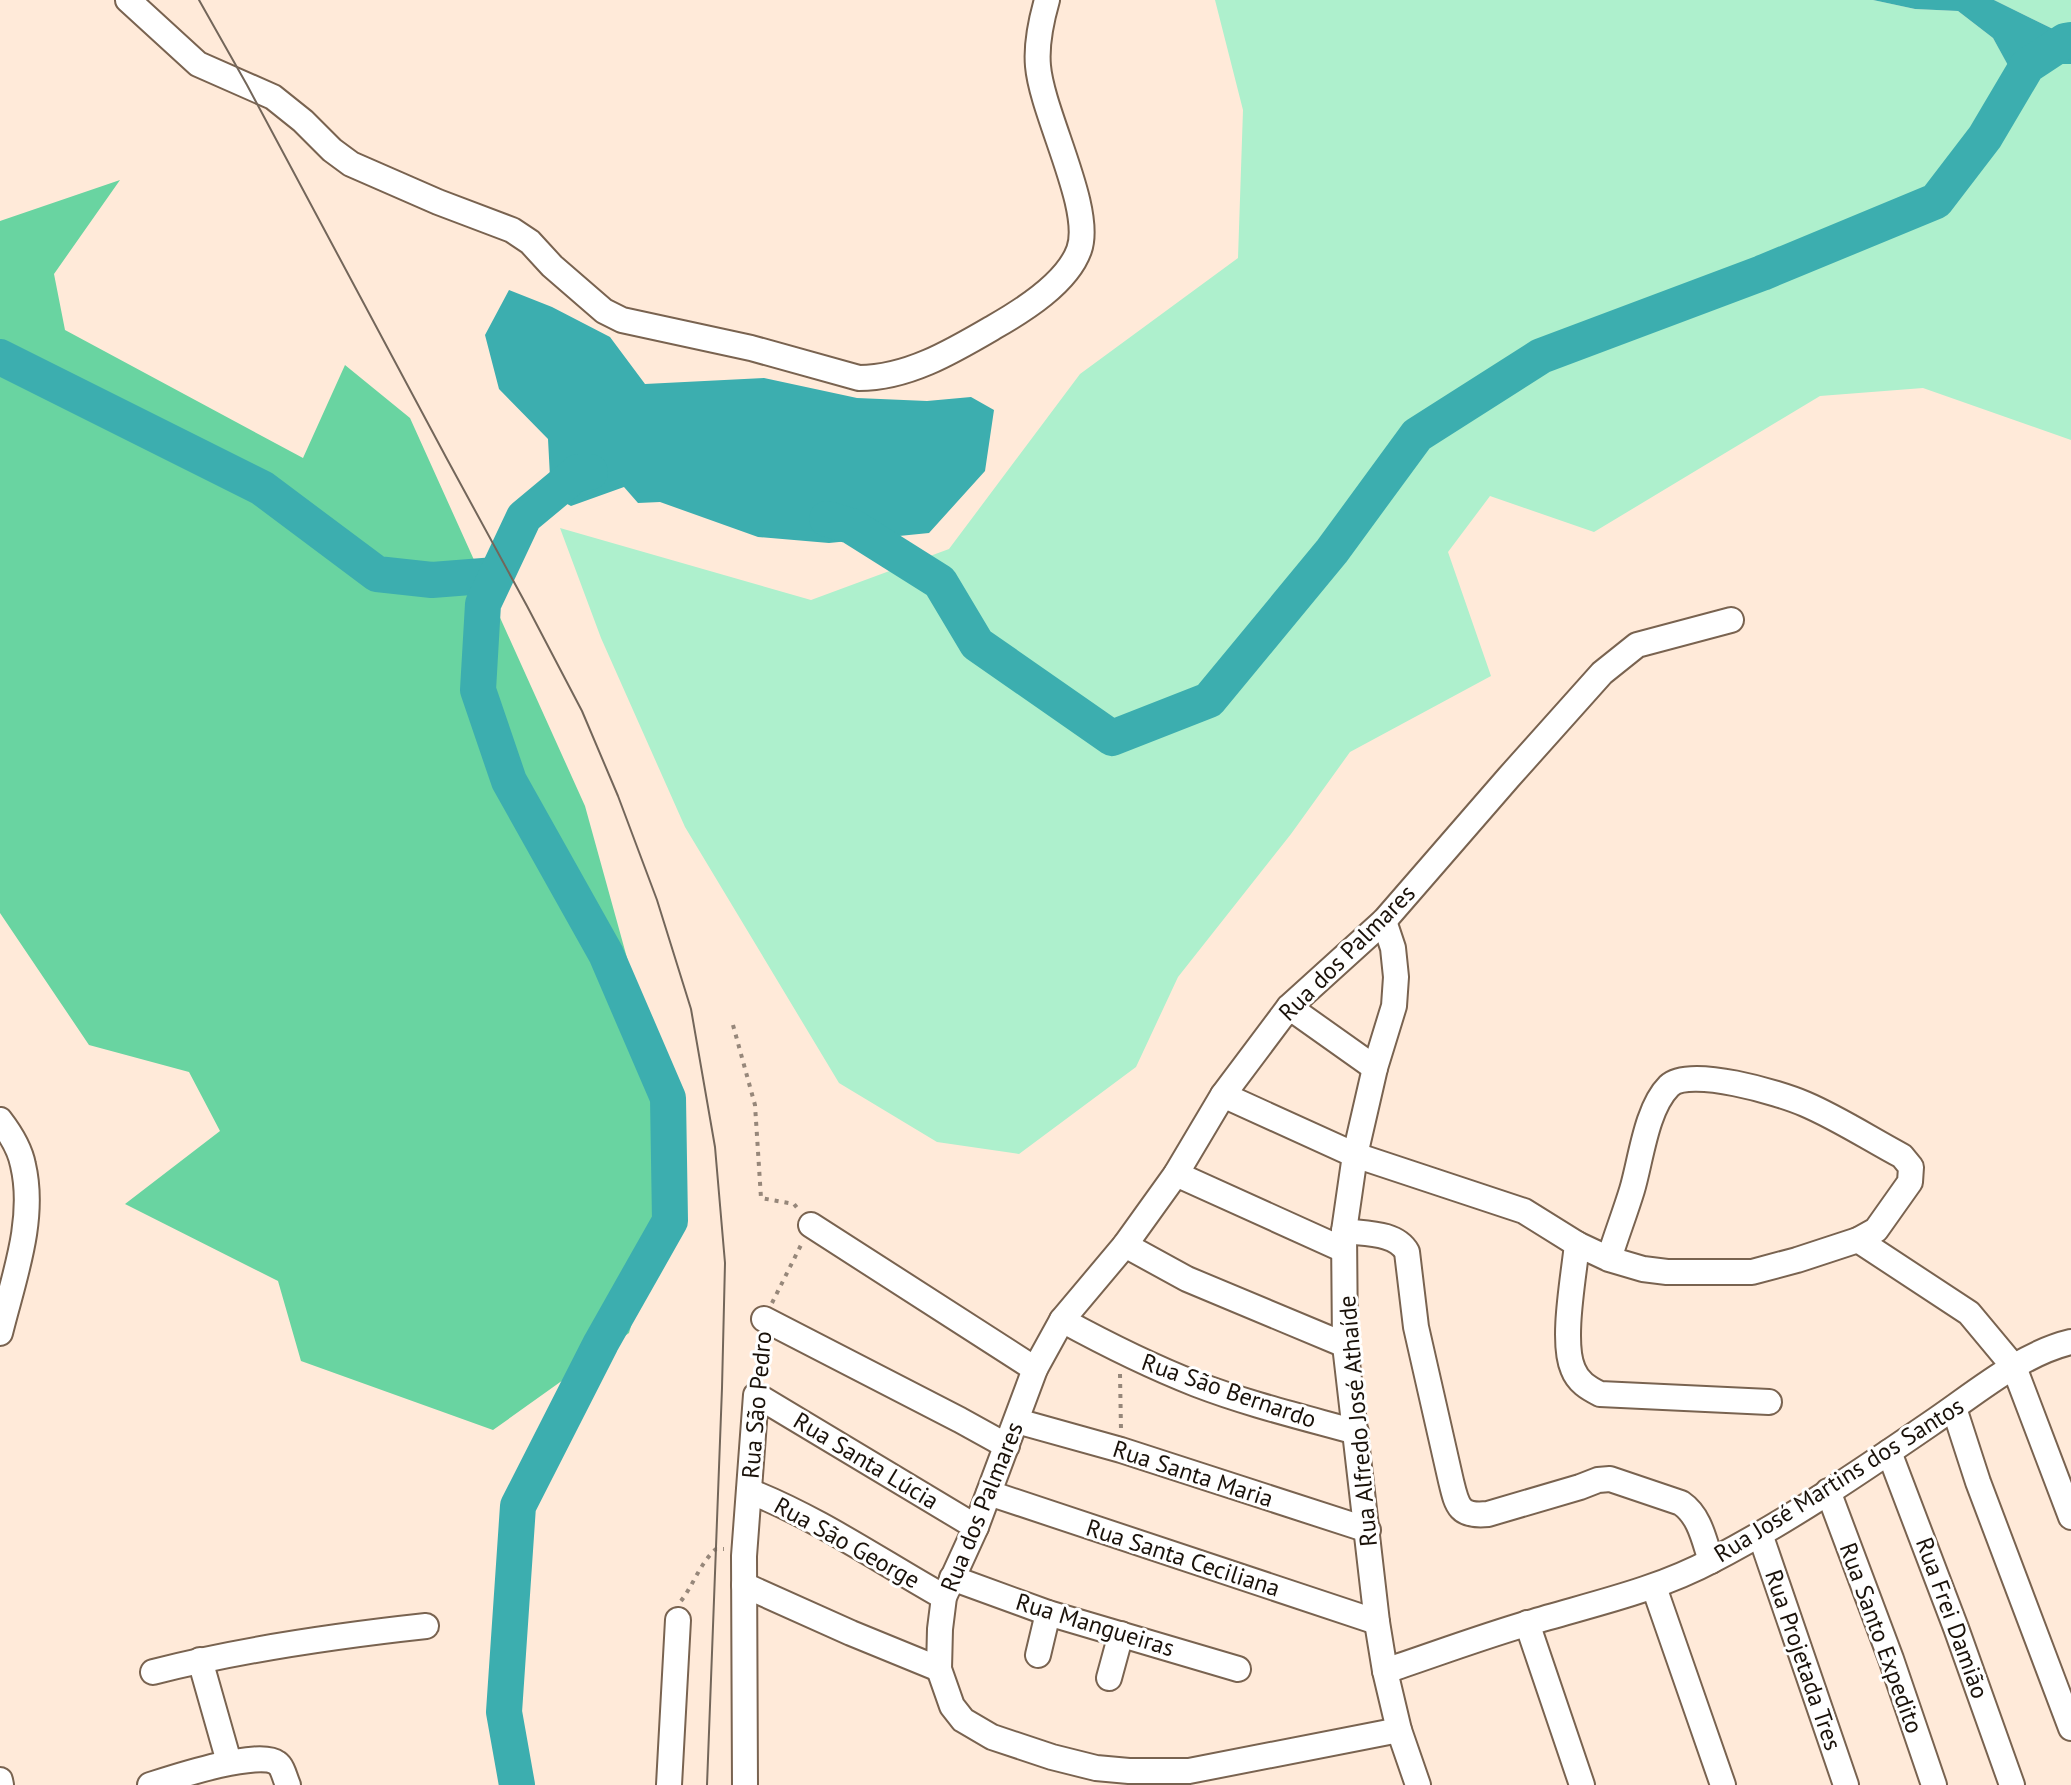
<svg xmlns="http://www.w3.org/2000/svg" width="2071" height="1785" viewBox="0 0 2071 1785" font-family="'PT Sans',sans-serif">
	<rect width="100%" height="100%" fill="#ffead9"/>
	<g fill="#aef0cd">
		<path d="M1215 0H1873L1915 9 1958 11 1993 38 2015 77 2060 64H2071V440L1923 388 1820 396 1594 532 1490 496 1448 552 1491 676 1350 752 1291 834 1178 977 1136 1067 1019 1154 937 1142 839 1083 685 827 601 638 560 528 811 600 949 549 1080 374 1238 258 1243 110Z"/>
		<path d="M1994 0H2071V27L2053 29Z"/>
	</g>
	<path fill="#69d4a1" d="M120 180 54 274 65 330 303 458 345 365 410 418 585 806 681 1153 629 1333 493 1430 301 1361 278 1281 125 1204 220 1131 189 1072 89 1045 0 913V221Z"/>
	<g fill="#3caeaf">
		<path d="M1873 0H1994L2053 29 2071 27V64H2060L2015 78 1993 38 1958 11 1915 9Z"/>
		<path d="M509 290 552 307 610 337 645 384 764 378 857 398 927 401 971 397 994 410 985 471 929 533 829 543 758 537 660 502 638 503 624 487 571 506 539 489 550 477 548 439 499 389 485 335Z"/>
	</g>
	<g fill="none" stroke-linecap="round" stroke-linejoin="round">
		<g stroke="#3caeaf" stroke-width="36">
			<path d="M0 357 262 488 377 574 432 580 496 575"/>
			<path d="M827 519 851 526 940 582 977 644 1112 738 1209 700 1332 551 1417 435 1541 356 1762 273 1936 201 1985 137 2027 66 2065 41 2071 40"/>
			<path d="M517 1785 504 1712 518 1506 601 1343 670 1221 668 1098 606 954 509 781 478 690 483 604 524 517 578 472H590"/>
		</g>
		<defs>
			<g id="minor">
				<path d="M128 0 198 64 273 97 303 121 332 150 351 164 438 202 512 230 530 242 552 266 604 311 622 320 751 348 859 378C908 378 953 351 994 327 1024 310 1067 283 1079 250 1094 209 1042 114 1038 66 1036 44 1041 21 1047 0"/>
				<path d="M1384 921 1393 948 1396 977 1394 1006 1375 1068 1355 1155 1344 1231 1345 1345 1377 1622 1385 1671 1399 1730 1418 1785"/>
				<path d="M1289 1007 1375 1068"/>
				<path d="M1223 1095 1355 1155 1524 1211 1577 1244 1609 1259 1643 1269 1667 1272H1752L1797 1260 1858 1240 1876 1230 1910 1182 1911 1167 1902 1156C1870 1139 1838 1118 1805 1104 1780 1093 1689 1066 1669 1086 1646 1109 1641 1160 1632 1190 1625 1213 1616 1236 1609 1259"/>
				<path d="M0 1120C10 1133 20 1149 23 1165 36 1220 13 1280 0 1333"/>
				<path d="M1176 1174 1344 1250"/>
				<path d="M811 1225 1035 1369"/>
				<path d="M1344 1231C1365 1234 1396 1232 1407 1252L1416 1327 1451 1481C1457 1506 1459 1517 1488 1514L1580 1487 1598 1480 1610 1479 1681 1503C1700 1516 1704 1540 1711 1561"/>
				<path d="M1858 1240 1969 1313 2014 1367 2071 1517"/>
				<path d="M1577 1244C1574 1275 1561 1342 1573 1369 1578 1382 1588 1388 1600 1394L1769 1402"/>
				<path d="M1125 1245 1187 1279 1345 1345"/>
				<path d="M764 1319 960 1420 1007 1446"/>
				<path d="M1062 1320C1106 1344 1150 1366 1196 1384 1248 1404 1302 1417 1356 1432"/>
				<path d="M1954 1408 1978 1482 2071 1728"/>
				<path d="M1017 1421 1121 1450 1368 1530"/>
				<path d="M1889 1452 1956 1628 2012 1785"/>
				<path d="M749 1491C818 1518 880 1561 944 1597"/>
				<path d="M1828 1491 1891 1659 1934 1785"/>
				<path d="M989 1493 1377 1622"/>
				<path d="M1760 1534 1846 1785"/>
				<path d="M952 1578 1048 1613 1238 1669"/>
				<path d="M744 1585 851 1633 939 1669"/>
				<path d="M1654 1587 1723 1785"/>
				<path d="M1527 1623 1582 1785"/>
				<path d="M1038 1655 1048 1613"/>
				<path d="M200 1660 229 1762"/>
				<path d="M1385 1671C1433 1655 1481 1637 1529 1623 1592 1604 1655 1591 1713 1560 1788 1521 1860 1472 1930 1424 1972 1396 2020 1354 2071 1342"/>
				<path d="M153 1672C242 1649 334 1636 426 1626"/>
				<path d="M1109 1678 1121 1634"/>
				<path d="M1399 1730 1189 1771H1129L1096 1768 1052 1757 992 1737 963 1720 952 1706 939 1669 940 1629 944 1597 976 1527 1035 1369 1062 1320 1125 1245 1176 1174 1223 1095 1289 1007 1384 921 1509 777 1602 673 1637 645 1731 620"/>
				<path d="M0 1780 1 1785"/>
				<path d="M150 1785C172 1778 259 1749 277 1763 283 1767 285 1779 288 1785"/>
				<path d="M669 1785 678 1620"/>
				<path d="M745 1785 744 1556 756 1395 976 1527"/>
			</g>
		</defs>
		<use href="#minor" stroke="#796350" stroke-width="28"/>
		<g stroke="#96877a" stroke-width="4" stroke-dasharray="4 6" stroke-linecap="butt">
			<path d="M733 1025 755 1105 761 1198 794 1204 798 1209"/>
			<path d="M772 1303 802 1243"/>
			<path d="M1120 1374 1121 1430"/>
			<path d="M758 1376 762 1341"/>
			<path d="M681 1601C694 1584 700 1563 716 1549H724"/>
		</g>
		<use href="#minor" stroke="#fff" stroke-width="24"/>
		<path stroke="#73665a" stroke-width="2" d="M199 0 247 85 447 459 527 606 582 711 618 796 657 900 691 1009 715 1147 725 1263 722 1388 707 1785"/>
	</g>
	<g text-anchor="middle" stroke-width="6" stroke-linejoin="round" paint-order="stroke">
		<g font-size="24" fill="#1a120a" stroke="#fff">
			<text transform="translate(1347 953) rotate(-45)" y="8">Rua dos Palmares</text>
			<text transform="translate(1229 1391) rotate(19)" y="8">Rua São Bernardo</text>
			<text transform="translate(757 1405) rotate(-85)" y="8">Rua São Pedro</text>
			<text transform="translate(1358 1421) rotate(-95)" y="8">Rua Alfredo José Athaíde</text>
			<text transform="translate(866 1461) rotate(31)" y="8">Rua Santa Lúcia</text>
			<text transform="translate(1193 1474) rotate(18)" y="8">Rua Santa Maria</text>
			<text transform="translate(1839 1480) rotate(-32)" y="8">Rua José Martins dos Santos</text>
			<text transform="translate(982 1507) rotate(-68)" y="8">Rua dos Palmares</text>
			<text transform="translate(847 1543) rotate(29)" y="8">Rua São George</text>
			<text transform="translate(1183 1558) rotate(18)" y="8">Rua Santa Ceciliana</text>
			<text transform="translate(1952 1618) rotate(70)" y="8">Rua Frei Damião</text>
			<text transform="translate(1095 1625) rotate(17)" y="8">Rua Mangueiras</text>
			<text transform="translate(1881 1638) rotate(70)" y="8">Rua Santo Expedito</text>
			<text transform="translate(1803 1660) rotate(71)" y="8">Rua Projetada Tres</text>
		</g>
	</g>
</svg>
